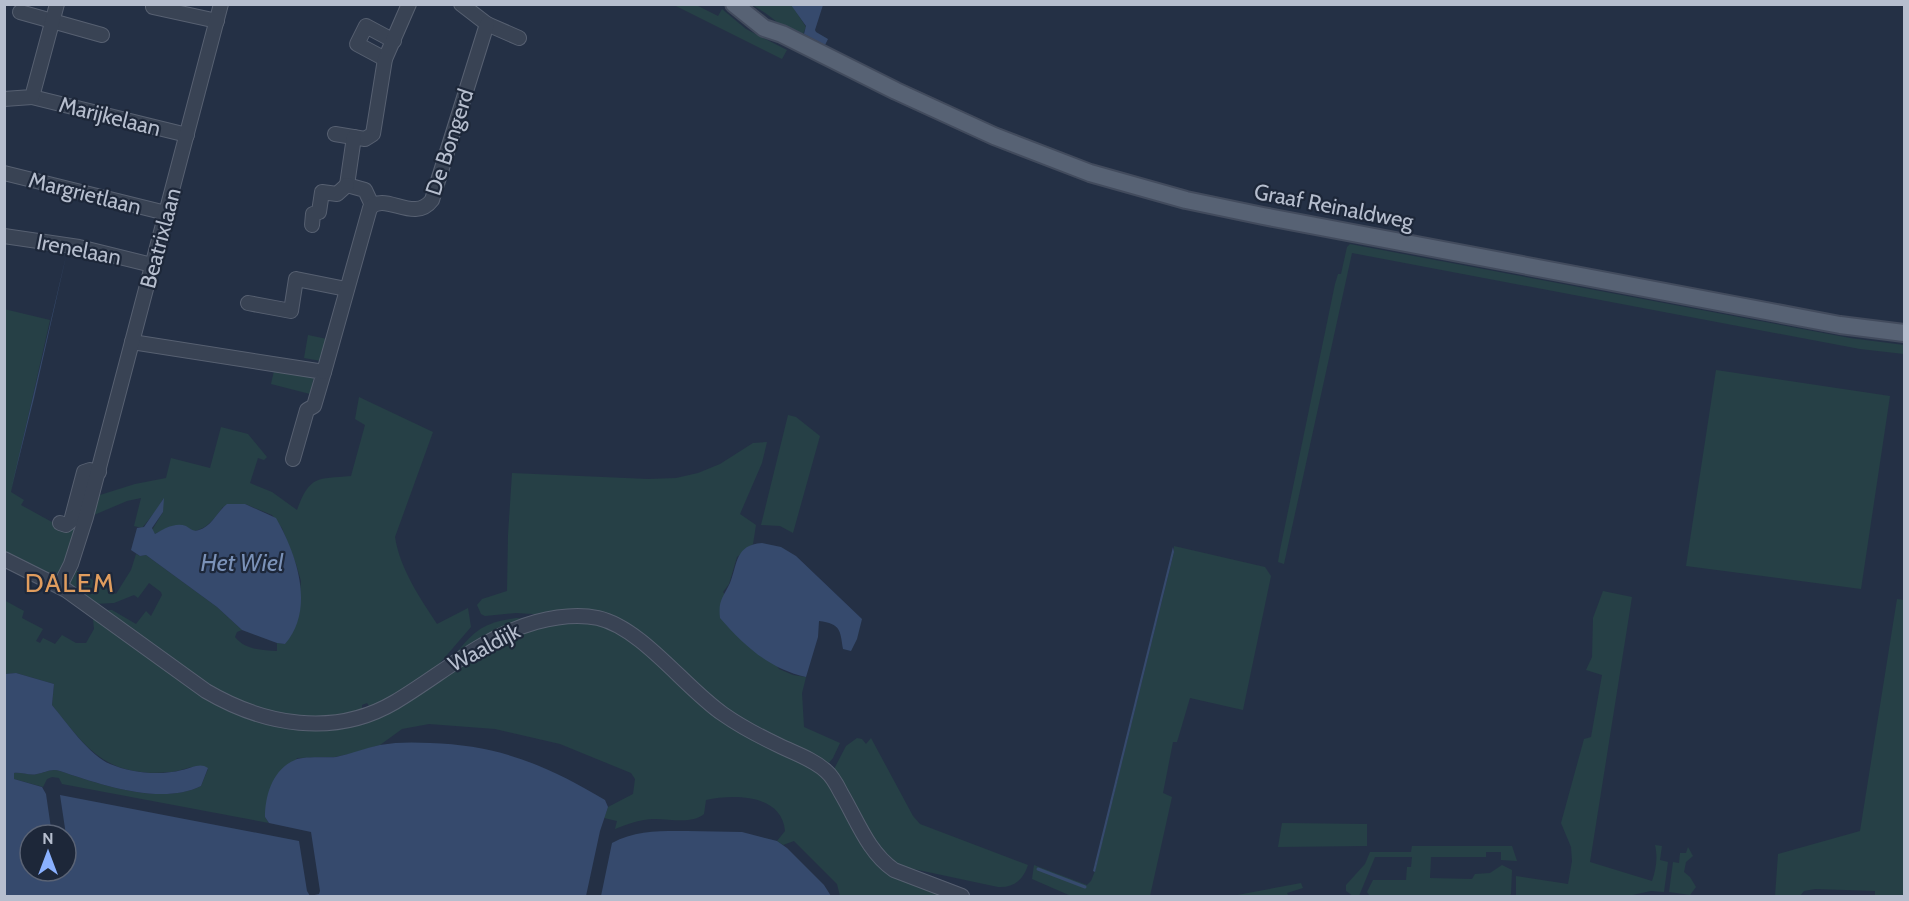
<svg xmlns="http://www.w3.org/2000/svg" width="1909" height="901" viewBox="0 0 1909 901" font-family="Cabin,sans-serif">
	<rect width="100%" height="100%" fill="#243045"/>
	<g fill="#264046">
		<path d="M791 4 806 27 801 39C783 29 770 14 752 5Z"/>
		<path d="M674 5H696L718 16 722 9 746 29 787 50 782 59Z"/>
		<path d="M1350 244 1850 338 1904 345V354L1860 349 1352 253 1284 564 1278 562 1280 550 1335 284 1338 274H1341L1347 247Z"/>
		<path d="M4 309 50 320 11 492 24 500 21 505 70 532 93 480 62 572 52 576 5 554Z"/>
		<path d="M308 335 327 339 321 361 304 358Z"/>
		<path d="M1716 370 1890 396 1861 589 1686 566Z"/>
		<path d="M274 371 314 376 310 394 271 384Z"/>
		<path d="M359 397 433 432 395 537C400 569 420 598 437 624L468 608 471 627 434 670 372 710 367 703 362 705V713L298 719 229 700 103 610H112L136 624 146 611 151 616 162 595 161 592 149 583 138 598 134 595 114 603 93 604 68 584 73 568 116 594 131 570 136 554 140 556 146 555 217 607 242 630 237 632 235 637C245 650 262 650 277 651V643L285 644 297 621 301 581 296 564 282 528 272 515 245 504 223 507C217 515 209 527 198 530 183 535 170 524 155 534L152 530 163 512V499L159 507 142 528 134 526 141 498 127 501 94 515 100 495 135 484 166 478 171 458 210 468 221 427 248 434 267 457 264 460 258 458 250 483 272 492 297 510C310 475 317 479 351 476L365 425 355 419Z"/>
		<path d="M788 415 796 417 820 436 793 533 780 526 761 525Z"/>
		<path d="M767 442 762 463 740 514 756 525 753 544 737 557 729 584 723 592 779 669 793 675 806 677 802 693 804 727 840 743 833 758 828 764 737 720 629 629 549 615 516 613 485 616 481 614 477 605 482 599 507 591 508 535 512 473 648 479 676 478 698 473 720 464 753 443Z"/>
		<path d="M1174 546 1265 567 1271 576 1243 710 1190 698 1177 742H1173L1163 793 1172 797 1150 896H1071L1032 879 1034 865 1087 885 1091 881 1095 871 1174 552Z"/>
		<path d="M1603 591 1632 597 1590 862 1652 881C1656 869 1658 858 1655 845L1662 846 1660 860 1668 862 1664 892 1651 891 1628 896H1516V876L1568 884 1572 861 1571 847 1561 823 1584 739 1591 737 1602 675 1586 670 1592 657 1593 618Z"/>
		<path d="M1897 599 1904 600V896H1875V891L1815 889 1804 891 1800 896H1775L1778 854 1860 831Z"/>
		<path d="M4 600 24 611 22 618 43 629 36 641 40 643 43 638 55 644 62 635 76 643H86L94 629 93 619 96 615 223 704 342 724 506 635 573 619 618 629 700 701 824 774 848 813 850 827H853L871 854 953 896H840L837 884 794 841 783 845 777 841 785 831C782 794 734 794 706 800L704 814C691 825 668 818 652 819 639 820 627 824 615 829L617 821 604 818 608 807 633 794 635 779 631 773 560 744 495 729 429 724 402 729 380 745 354 753 335 757 297 758 265 817 269 823 62 784 59 778 52 777 47 779 43 787 14 779V773C22 772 30 776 37 774 45 773 51 768 60 771 99 784 161 806 201 786L208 769C195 763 186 770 172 772 108 778 88 751 52 705L54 684 16 673 5 674Z"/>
		<path d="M516 618 533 619 452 658C474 631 481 623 516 618Z"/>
		<path d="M857 738 862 739 866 744 871 738 913 816 920 824 1028 865C1023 880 1014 888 998 887L890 864 832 773 846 746Z"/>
		<path d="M1282 823 1367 824V846L1278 847Z"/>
		<path d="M1412 846H1512L1517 861 1501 860V852H1486V857H1431L1430 878 1472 879 1475 874 1490 873 1502 865 1512 870 1511 894 1509 896 1369 895 1367 892 1373 880H1406L1407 867H1411L1412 857H1375L1359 896H1353L1346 891V885L1365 864 1370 852H1411Z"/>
		<path d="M1688 847 1693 856 1686 862 1684 872 1690 877 1696 887 1690 895 1669 892 1673 862 1679 863 1680 853H1686Z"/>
		<path d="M1301 883 1303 888 1287 893 1288 895 1294 896H1232Z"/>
	</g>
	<g fill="#364a6d">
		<path d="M791 5H823L815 30 816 32 828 39 825 45 804 34 806 26Z"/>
		<path d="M67 252 34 398 11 490Z"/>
		<path d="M164 498 163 512 152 528 155 534C164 529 175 522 186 526 191 529 193 532 199 530 212 526 217 512 227 504H245L276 518C296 553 316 608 285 644L277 643 242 630 217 607 146 555 140 556 131 550 137 528 144 527Z"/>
		<path d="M762 543 781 547 796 556 862 619 857 639 851 651 843 649C840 630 841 624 819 621L818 637 806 677C770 669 744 646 720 618 718 600 723 598 730 583 738 563 735 545 762 543Z"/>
		<path d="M1173 547 1174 552 1095 872 1093 871Z"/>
		<path d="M16 673 54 684 52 705C66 722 90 756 110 764 132 773 159 776 182 770 192 768 200 762 208 768L201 786C161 806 99 784 60 771 51 768 45 773 37 774 30 776 21 772 14 773V779L42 787 46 794 52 835H30V871H66L68 859 66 835 60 795 299 841 307 891 310 896 319 894 320 891 311 832 269 823 265 817C265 795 273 769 295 760 302 756 326 758 336 757 351 754 365 748 380 745 396 742 413 742 430 743 499 745 546 765 605 800L608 807 600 831 586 896H5V674Z"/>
		<path d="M687 831 742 832 777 841 787 848 824 885 831 896H601L612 843C635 830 662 831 687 831Z"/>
	</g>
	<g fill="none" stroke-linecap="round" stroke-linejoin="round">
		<path stroke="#364a6d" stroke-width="3" d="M1038 869 1085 887"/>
		<defs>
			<g id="minor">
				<path d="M461 4 487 24 519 38"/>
				<path d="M153 7 217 21"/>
				<path d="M20 12 102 35"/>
				<path d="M385 59 357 44 366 26 394 41"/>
				<path d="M32 97 187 135"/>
				<path d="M4 99 32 97 57 4"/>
				<path d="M335 134 365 139 373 134 385 59 409 4"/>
				<path d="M4 173 166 213"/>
				<path d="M347 185 354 137"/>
				<path d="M347 185 365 190 372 205"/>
				<path d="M312 225 313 214 319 212 322 192 337 194 347 185"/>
				<path d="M4 236 79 247 152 265"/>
				<path d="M248 303 291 311 296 279 346 289"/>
				<path d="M132 342 324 372 314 406 307 410 293 459"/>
				<path d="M324 372 370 208C385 191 414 224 432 200L487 24"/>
				<path d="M60 523 66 525 71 521 84 472 90 470 99 472"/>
				<path d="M4 559 66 590 206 691C264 725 334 738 395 702 442 674 482 637 536 622 555 617 578 614 598 618 642 628 685 688 723 714 740 726 759 736 778 745 794 753 813 759 826 771 832 776 837 785 841 793 857 820 868 852 894 870L962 896"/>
				<path d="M60 586 71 564 86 517 221 4"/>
			</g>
			<path id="major" d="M734 4 764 28 782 34 896 91 994 136 1090 173 1186 200 1263 216 1840 325 1904 333"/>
		</defs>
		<use href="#minor" stroke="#576071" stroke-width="16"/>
		<use href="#major" stroke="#424b5d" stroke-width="20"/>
		<use href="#minor" stroke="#394354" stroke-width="14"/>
		<use href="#major" stroke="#576274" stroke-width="16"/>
	</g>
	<g text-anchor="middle" stroke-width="4.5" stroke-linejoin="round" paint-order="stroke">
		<g font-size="22" fill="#b6bece" stroke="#1d2739">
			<text transform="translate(110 116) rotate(14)" y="8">Marijkelaan</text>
			<text transform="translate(449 142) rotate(-72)" y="8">De Bongerd</text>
			<text transform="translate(85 193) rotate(14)" y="8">Margrietlaan</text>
			<text transform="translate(1334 206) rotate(11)" y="8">Graaf Reinaldweg</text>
			<text transform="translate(160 238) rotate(-75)" y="8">Beatrixlaan</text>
			<text transform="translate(79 249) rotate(11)" y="8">Irenelaan</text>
			<text transform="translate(484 647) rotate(-28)" y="8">Waaldijk</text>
		</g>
		<g font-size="24" font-style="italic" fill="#7b92b8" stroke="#1d2739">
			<text x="242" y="571">Het Wiel</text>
		</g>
		<g font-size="26" letter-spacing="1.5" fill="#e19d5e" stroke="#1d2739">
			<text x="70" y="592">DALEM</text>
		</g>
	</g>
	<rect width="1909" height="901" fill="none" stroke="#b6bece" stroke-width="12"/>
	<g transform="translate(48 853)"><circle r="28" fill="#1d2739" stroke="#5a6375" stroke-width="1.5"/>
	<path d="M0-4.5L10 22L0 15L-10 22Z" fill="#8ab1ff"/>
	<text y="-9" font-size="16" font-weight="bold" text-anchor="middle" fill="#b6bece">N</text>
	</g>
</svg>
